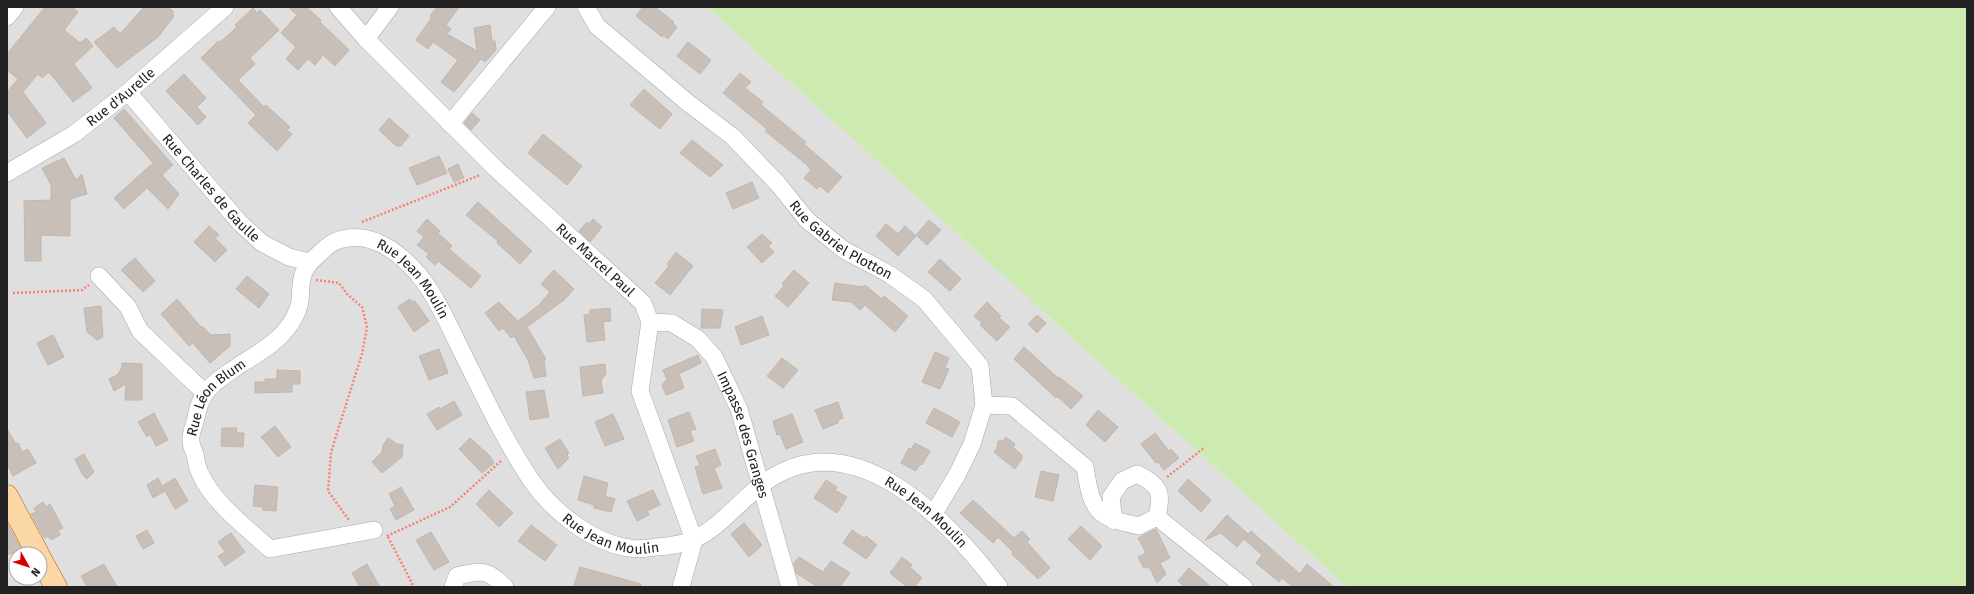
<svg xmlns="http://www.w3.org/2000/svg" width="1974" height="594" viewBox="0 0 1974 594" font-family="'Fira Sans',sans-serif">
	<rect width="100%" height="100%" fill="#f2efe9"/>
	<path fill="#e0dfdf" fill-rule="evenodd" d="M7 7H707L1347 587H7ZM16 554H40V578H16Z"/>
	<path fill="#cdebb0" d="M707 7H1967V587H1347Z"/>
	<g fill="#c7bfb8" stroke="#c4b6ab">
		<path d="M45 7H72L78 12 64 30 80 43 86 38 93 46 74 64 92 88 73 102 49 72 42 78 38 74 23 92 46 123 27 138 7 111V92L18 79 7 70V54Z"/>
		<path d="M144 7H168L174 12 172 14 174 16 158 37 117 68 94 42 114 27 120 34Z"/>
		<path d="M288 7H306L321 20 320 22 349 50 335 66 323 55 315 65 308 59 298 70 286 59 296 47 281 33 297 15Z"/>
		<path d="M437 7H459L446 25 451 29 447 34 477 51 474 28 490 25 492 41H495L496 50 485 62 481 59 454 92 441 82 458 60 433 42 428 49 416 40 432 17 430 16Z"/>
		<path d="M643 7H655L674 22 673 23 677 27 668 39 663 35 662 37 636 16Z"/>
		<path d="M253 8 257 13 260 10 279 30 250 58 255 64 238 80 264 107 266 105 290 127 287 130 292 134 277 151 248 123 256 115 201 58 218 41 220 42 237 27 235 25Z"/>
		<path d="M688 42 711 60 700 74 677 56Z"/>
		<path d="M740 73 751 82 745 88 763 102 761 105 788 127 806 142 804 144 842 177 828 193 820 186 817 189 804 178 811 170 806 164 765 131 767 129 723 93Z"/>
		<path d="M184 74 206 98 197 107 206 117 198 125 166 91Z"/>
		<path d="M644 89 672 114 660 129 630 105Z"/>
		<path d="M124 109 173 165 162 175 179 194 168 209 147 188 124 209 114 198 153 163 114 118Z"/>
		<path d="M472 113 480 120 471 130 464 123Z"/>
		<path d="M389 118 409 136 401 146H396L379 130Z"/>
		<path d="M543 134 582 166 567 185 528 153Z"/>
		<path d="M692 140 723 165 710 177 680 153Z"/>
		<path d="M439 156 447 173 417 185 409 168Z"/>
		<path d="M64 158 76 180 82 174 87 194 70 199V236L41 235V261H25L24 201 51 200V185L42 168Z"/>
		<path d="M458 164 464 178 454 182 448 169Z"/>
		<path d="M752 182 759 198 733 209 726 193Z"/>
		<path d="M478 202 532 251 520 264 497 243 498 241 466 215Z"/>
		<path d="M427 219 440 231 438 233 452 246 449 249 481 276 471 288 438 261 435 265 426 257 429 254 417 245 424 237 417 231Z"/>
		<path d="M593 219 602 227 590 242 579 231 587 222 589 224Z"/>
		<path d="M929 220 941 230 927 245 916 235Z"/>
		<path d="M886 224 898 234 905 226 916 236 898 256 876 236Z"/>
		<path d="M209 226 219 235 215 238 227 250 215 262 194 242Z"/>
		<path d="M762 234 772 243 768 246 774 252 762 263 747 247Z"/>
		<path d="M676 252 693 266 670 295 655 283 669 266 667 264Z"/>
		<path d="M135 258 155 281 143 292 121 270Z"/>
		<path d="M940 259 961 279 950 291 928 272Z"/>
		<path d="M554 270 574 289 564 300 527 327 546 359 544 361 546 376 534 378 528 360 514 336 511 338 503 328 499 331 485 313 499 302 518 321 539 305 550 292 541 284Z"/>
		<path d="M794 270 809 283 788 307 775 296 784 286 782 284Z"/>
		<path d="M247 276 269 294 259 308 236 289Z"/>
		<path d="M835 283 863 287 865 285 882 299 884 296 908 316 895 332 865 305 860 310 851 302 832 300Z"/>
		<path d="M177 299 201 327 202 326 211 335 230 334V346L210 363 193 343 189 346 161 314Z"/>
		<path d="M410 299 412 302 415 301 429 321 414 332 398 307Z"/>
		<path d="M987 302 1001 316 999 318 1010 327 997 341 980 325 982 323 974 316Z"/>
		<path d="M101 306 103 337 97 340 87 332 84 308Z"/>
		<path d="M610 308 611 321 603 322 605 340 587 342 584 315 590 314V310Z"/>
		<path d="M702 309 723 310 720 328H701Z"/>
		<path d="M1037 315 1046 323 1037 333 1028 324Z"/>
		<path d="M762 316 769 335 741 345 735 327Z"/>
		<path d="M53 335 64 357 48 365 37 343Z"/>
		<path d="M1024 347 1058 378 1059 377 1083 396 1071 409 1057 396 1056 398 1014 359Z"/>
		<path d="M439 349 448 373 429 380 419 356Z"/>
		<path d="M935 352 949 358 945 368 949 369 940 389 922 382Z"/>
		<path d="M698 355 701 363 679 374 684 388 666 395 662 385 667 379 663 370Z"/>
		<path d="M782 358 798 370 783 388 767 376Z"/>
		<path d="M122 363 142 364V400H125L126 384 114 391 109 379 117 375 122 368Z"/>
		<path d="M605 364 606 374 601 380 603 393 583 396 580 367Z"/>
		<path d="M277 370 300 371V384H292V392L255 393V382H265V379H277Z"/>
		<path d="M544 390 549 417 530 420 526 392Z"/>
		<path d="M454 401 462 415 437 430 427 414 439 407 440 409Z"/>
		<path d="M838 402 843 418 838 420V423L823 429 815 410Z"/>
		<path d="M934 408 960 422 952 437 926 423Z"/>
		<path d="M1098 410 1118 427 1105 442 1086 425Z"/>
		<path d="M689 412 696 429 690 431 694 441 677 447 668 420Z"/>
		<path d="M154 413 168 440 156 446 150 434 147 437 138 422Z"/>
		<path d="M613 414 624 439 605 446 595 422Z"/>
		<path d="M792 414 803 442 786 449 780 434 777 435 773 421Z"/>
		<path d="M275 426 291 447 278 457 261 437Z"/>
		<path d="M222 428H237L236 433H244L243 447 221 446Z"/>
		<path d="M7 429 16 444 18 443 22 452 28 449 36 463 13 476 7 464Z"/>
		<path d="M1155 433 1169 451 1171 449 1179 458 1164 470 1158 462 1156 463 1141 444Z"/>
		<path d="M1006 437 1015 444 1013 447 1022 455V459L1015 469 994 452 997 448 998 441H1003Z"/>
		<path d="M388 438 397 444 403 445 402 457 382 473 372 462 382 452 383 445Z"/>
		<path d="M470 438 490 456 494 463 482 473 459 449Z"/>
		<path d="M560 439 569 453 567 455 569 458 558 469 545 448Z"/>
		<path d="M915 443 930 451 922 465 920 464 916 471 901 463 909 448 911 449Z"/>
		<path d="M715 449 721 465 714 468 722 488 703 494 695 467 700 465 696 456Z"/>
		<path d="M84 454 94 472 87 479 82 474 75 459Z"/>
		<path d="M1041 471 1059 475 1053 501 1035 497Z"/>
		<path d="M584 476 608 483 605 496 615 499 611 512 594 508V505L578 500Z"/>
		<path d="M158 478 162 486 175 478 188 501 175 509 165 491 153 498 147 485Z"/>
		<path d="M1188 479 1211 500 1201 512 1178 491Z"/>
		<path d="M826 480 837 487 835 490 847 497 837 513 814 498Z"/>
		<path d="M255 485 278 487 276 511 263 510V507L253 506Z"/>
		<path d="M401 487 414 510 396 520 390 509 395 506 389 494Z"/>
		<path d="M489 490 513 513 499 527 476 504Z"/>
		<path d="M653 490 660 505 647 511 649 515 637 521 627 501Z"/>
		<path d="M973 500 1014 538 1022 531 1030 539 1027 542 1050 568 1038 579 1012 554 1013 552 998 537 993 543 960 513Z"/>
		<path d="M43 502 46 507 50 504 63 528 58 530 60 535 51 540 48 536 44 538 31 514 36 512 34 508Z"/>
		<path d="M1227 515 1248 534 1237 547 1221 533 1205 540Z"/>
		<path d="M7 523 24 554H7Z"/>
		<path d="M744 523 762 545 749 557 731 534Z"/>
		<path d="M531 525 557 545 545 561 518 541Z"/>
		<path d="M1081 526 1102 546 1090 560 1068 539Z"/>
		<path d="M1156 529 1170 558 1160 563 1166 574 1157 583 1150 568 1143 567 1138 557 1146 553 1138 538Z"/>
		<path d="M147 530 154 543 143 549 136 536Z"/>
		<path d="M852 530 864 538 866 536 877 545 866 559 843 543Z"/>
		<path d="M1251 531 1300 574 1307 564 1334 587H1293L1282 578 1279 582 1256 563 1262 555 1244 539Z"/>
		<path d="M431 532 449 562 434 570 416 540Z"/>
		<path d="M231 533 245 552 225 566 218 556 225 552 218 542Z"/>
		<path d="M799 557 823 572 831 561 850 573 840 587H818L796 573 794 563Z"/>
		<path d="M902 557 912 565 910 567 922 578 914 587H907L890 573Z"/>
		<path d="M104 564 117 587H87L81 576Z"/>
		<path d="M367 564 380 587H360L352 573Z"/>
		<path d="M580 567 641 584V587H580L574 585Z"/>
		<path d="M1189 568 1211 587H1184L1178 581Z"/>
	</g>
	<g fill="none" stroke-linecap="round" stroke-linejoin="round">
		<defs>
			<g id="minor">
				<path id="s1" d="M338 7 366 39 495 168 643 303 650 322 640 391 694 540 681 587"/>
				<path id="s2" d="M586 7 597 26 687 102 733 137 778 184 807 220 844 250 889 274 924 299 980 366 984 405 972 444 957 475 934 513"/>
				<path d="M7 17 15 7"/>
				<path d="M366 39 390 7"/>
				<path id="s3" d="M128 92 240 223 262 243 289 257 309 262"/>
				<path d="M450 124 547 7"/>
				<path id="s4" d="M7 173 74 134 128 92 225 7"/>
				<path d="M99 276 128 307 140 331 205 393"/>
				<path id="s5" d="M650 322 672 323 698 339 714 357 739 409 790 587"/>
				<path d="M984 405 1012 406 1085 467C1092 511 1095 517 1139 526L1157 517 1244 587"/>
				<path d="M1114 521 1111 497 1122 481 1137 474C1160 485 1163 492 1157 517"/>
				<path id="s6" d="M374 530 270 549C246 527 213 503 200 473 197 467 196 460 195 454 193 450 191 446 191 441 190 436 193 428 195 422 197 412 199 401 206 392 215 380 229 373 241 364 262 351 282 340 294 318 309 292 289 279 319 254 324 249 328 245 334 242 367 228 397 250 418 274 436 296 448 323 460 348 482 392 503 438 531 480 552 511 592 543 630 548 638 550 648 548 656 547 668 546 682 545 694 539 720 528 741 499 765 482 854 419 948 520 999 587"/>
				<path d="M453 587 457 576C480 570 488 569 505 587"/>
			</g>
			<g id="major">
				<path d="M7 496 38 554"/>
				<path d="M40 558 56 587"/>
			</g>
		</defs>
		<use href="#minor" stroke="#a9a9a9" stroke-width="18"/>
		<use href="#major" stroke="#a06b00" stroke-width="23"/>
		<g stroke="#fa8072" stroke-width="2.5" stroke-dasharray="2 2" stroke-linecap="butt">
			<path d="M362 222 480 175"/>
			<path d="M316 280 339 283 347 294 362 307 367 327 362 354 331 452 328 491 349 520"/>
			<path d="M13 293 82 290 89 285"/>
			<path d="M1167 477 1204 448"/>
			<path d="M387 536 450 507 501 461"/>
			<path d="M388 537 414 587"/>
		</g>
		<use href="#minor" stroke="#fff" stroke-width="17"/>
		<use href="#major" stroke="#fcd6a4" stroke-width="22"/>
	</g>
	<g text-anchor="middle" stroke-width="4" stroke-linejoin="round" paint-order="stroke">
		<g font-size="14" fill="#222" stroke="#fff">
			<text dy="5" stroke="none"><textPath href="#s4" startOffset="137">Rue d'Aurelle</textPath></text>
			<text dy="5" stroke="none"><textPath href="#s3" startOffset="127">Rue Charles de Gaulle</textPath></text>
			<text dy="5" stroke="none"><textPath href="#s2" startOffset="348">Rue Gabriel Plotton</textPath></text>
			<text dy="5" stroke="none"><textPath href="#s1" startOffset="361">Rue Marcel Paul</textPath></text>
			<text dy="5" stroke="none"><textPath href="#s6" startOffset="598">Rue Jean Moulin</textPath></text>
			<text dy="5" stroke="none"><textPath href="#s6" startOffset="296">Rue Léon Blum</textPath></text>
			<text dy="5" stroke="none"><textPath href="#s5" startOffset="160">Impasse des Granges</textPath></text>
			<text dy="5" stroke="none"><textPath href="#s6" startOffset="1293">Rue Jean Moulin</textPath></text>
			<text dy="5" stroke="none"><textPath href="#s6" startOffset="934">Rue Jean Moulin</textPath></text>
		</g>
	</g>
	<rect width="1974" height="594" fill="none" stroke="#222222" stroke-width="16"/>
	<g transform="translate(28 566) rotate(129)"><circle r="19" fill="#ffffff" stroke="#a7a7a7"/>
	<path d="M0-3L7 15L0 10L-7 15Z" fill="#d40000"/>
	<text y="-6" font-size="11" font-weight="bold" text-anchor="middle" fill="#222222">N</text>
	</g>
</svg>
